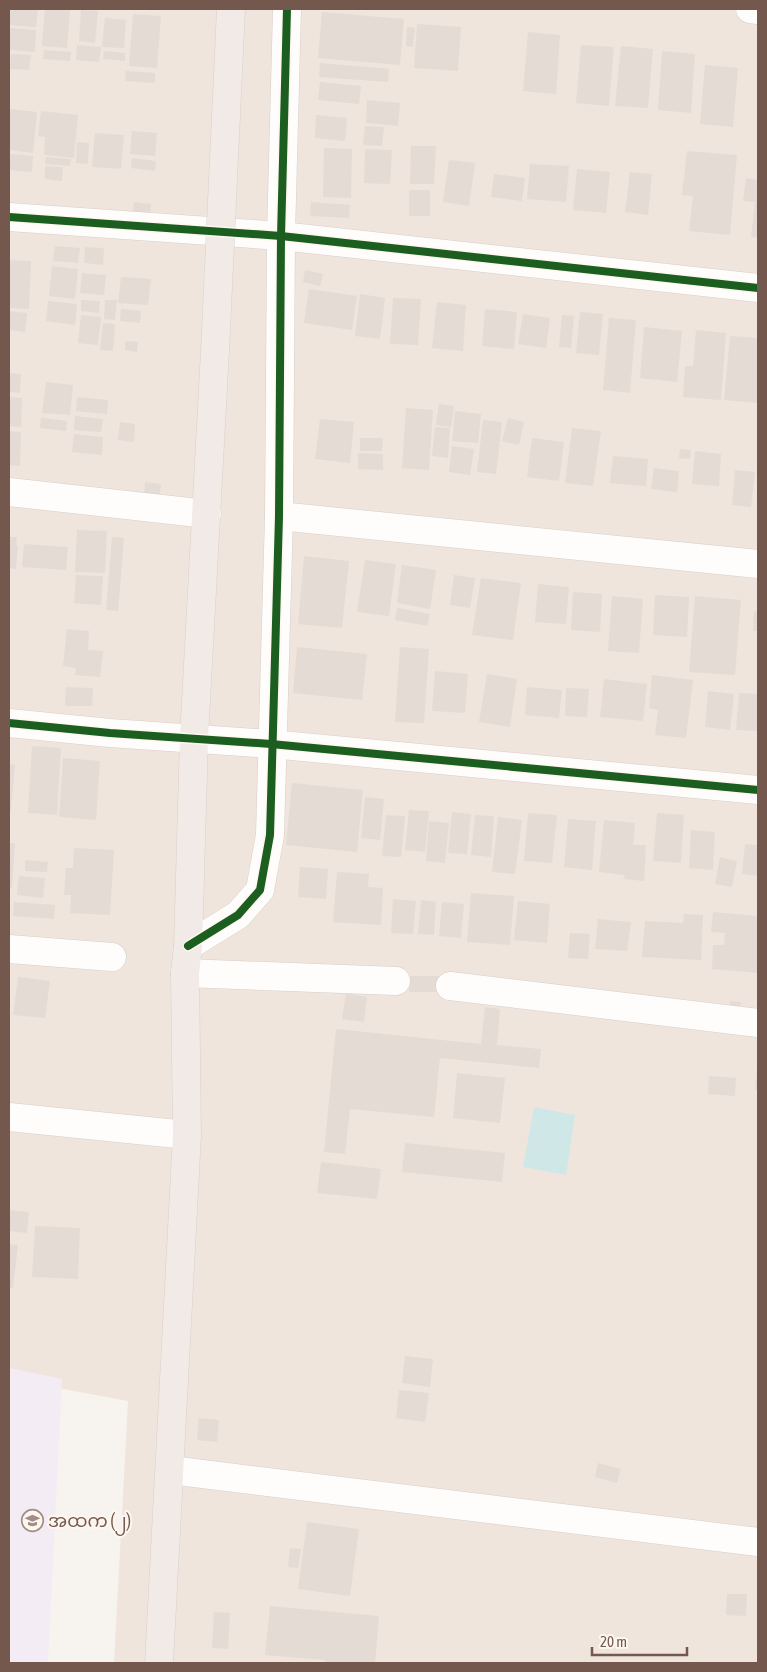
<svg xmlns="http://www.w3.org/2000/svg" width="767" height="1672" viewBox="0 0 767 1672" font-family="'Asap Condensed','Noto Sans Myanmar',sans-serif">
	<rect width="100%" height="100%" fill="#f7f3ee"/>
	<path fill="#efe5dc" d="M9 9H758V1663H114L128 1401 9 1379Z"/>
	<path fill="#f3ecf4" d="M9 1368 62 1379 48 1663H9Z"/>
	<path fill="#d0e7e7" d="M534 1107 575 1115 566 1175 523 1167Z"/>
	<g fill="#e4dbd5">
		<path d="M10 9H38L36 27 9 25Z"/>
		<path d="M45 9H70L67 48 42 46Z"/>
		<path d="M81 10 98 11 95 43 79 41Z"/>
		<path d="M322 12 404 19 400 65 318 58Z"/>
		<path d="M133 14 161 16 157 68 129 66Z"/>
		<path d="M105 18 126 20 124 48 102 47Z"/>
		<path d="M417 24 461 27 458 71 414 68Z"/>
		<path d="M407 27 415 28 413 47 406 46Z"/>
		<path d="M10 28 36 30 35 52 9 50Z"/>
		<path d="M528 32 560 35 556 94 523 91Z"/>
		<path d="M77 45 101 47 99 62 76 60Z"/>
		<path d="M581 45 614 47 609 106 576 103Z"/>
		<path d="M621 46 653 49 648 108 615 106Z"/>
		<path d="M44 50 71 52 70 61 43 59Z"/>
		<path d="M104 51 125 53V61L103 59Z"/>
		<path d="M662 51 695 54 691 113 658 110Z"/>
		<path d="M11 54 31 55 29 70 10 69Z"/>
		<path d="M320 63 389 69 388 82 319 77Z"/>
		<path d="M705 65 738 68 733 127 700 124Z"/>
		<path d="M126 71 155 73V83L125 81Z"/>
		<path d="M320 82 361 86 359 104 318 100Z"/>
		<path d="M367 100 400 103 398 126 366 123Z"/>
		<path d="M9 109 37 112 33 153 9 150Z"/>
		<path d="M41 111 78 115 74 158 44 155 45 137 38 136Z"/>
		<path d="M316 115 347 118 345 141 315 138Z"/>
		<path d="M365 126 384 127 382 146 363 145Z"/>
		<path d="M132 131 157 133 155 156 130 154Z"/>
		<path d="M95 133 124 135 121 169 92 167Z"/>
		<path d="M77 142 89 143 88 164 76 163Z"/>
		<path d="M411 146H436L434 184H410Z"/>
		<path d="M324 148 352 149 351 198 323 197Z"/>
		<path d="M365 149 392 150 390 184 364 183Z"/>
		<path d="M687 151 737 155 730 235 689 231 693 196 682 195Z"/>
		<path d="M10 154 33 156 32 172 9 170Z"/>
		<path d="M46 157 71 159 70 166 45 164Z"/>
		<path d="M132 158 156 161 155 171 131 168Z"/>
		<path d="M449 160 475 163 469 206 443 202Z"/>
		<path d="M530 164 569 166 566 202 527 199Z"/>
		<path d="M45 166 63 167 62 181 45 179Z"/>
		<path d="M577 169 610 172 606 213 573 210Z"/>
		<path d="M630 172 652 174 648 215 625 212Z"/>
		<path d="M494 174 525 178 522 201 491 197Z"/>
		<path d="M746 178 758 180V238L751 237 755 202 743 201Z"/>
		<rect x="409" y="190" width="21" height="26"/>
		<path d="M134 202 151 204 149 221 132 220Z"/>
		<path d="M311 202 350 205 349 218 310 216Z"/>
		<path d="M55 246 80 248 78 263 53 261Z"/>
		<path d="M85 247 104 248 103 265 84 263Z"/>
		<path d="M9 260 31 261 29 309 9 308Z"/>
		<path d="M52 266 78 269 75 299 49 296Z"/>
		<path d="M305 270 323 274 320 286 303 282Z"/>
		<path d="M82 273 106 275 104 295 80 293Z"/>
		<path d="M121 277 151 279 148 305 118 303Z"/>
		<path d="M309 289 357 296 352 330 304 323Z"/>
		<path d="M360 294 385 298 380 339 355 336Z"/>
		<path d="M393 298 421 299 418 345 390 344Z"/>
		<path d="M81 300 100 301 99 313 81 311Z"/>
		<path d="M105 300H117L115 320 104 319Z"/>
		<path d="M48 301 77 304 75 325 46 321Z"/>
		<path d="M437 302 466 305 463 351 432 348Z"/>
		<path d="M121 309 141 311 140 323 120 321Z"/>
		<path d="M485 309 517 312 514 349 482 346Z"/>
		<path d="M9 311 27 313 25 332 9 330Z"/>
		<path d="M580 312 603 314 599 355 576 353Z"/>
		<path d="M523 314 550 318 546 348 518 344Z"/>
		<path d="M81 315 101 317 98 345 78 343Z"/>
		<path d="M562 315 574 316 571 348 559 347Z"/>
		<path d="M609 318 636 320 630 393 603 390Z"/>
		<path d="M103 323 115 324 113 351 100 350Z"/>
		<path d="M644 327 682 331 677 382 640 378Z"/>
		<path d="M696 330 726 333 721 400 683 397 685 366H693Z"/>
		<path d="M730 336 758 338V403L724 400Z"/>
		<path d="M125 341 138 342 137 352 125 350Z"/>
		<path d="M9 373 21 374 20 393 9 392Z"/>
		<path d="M46 382 73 385 70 415 42 413Z"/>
		<path d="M9 397 22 398 21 427 9 426Z"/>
		<path d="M77 397 108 400 107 414 76 411Z"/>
		<path d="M439 404 454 406 451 427 436 425Z"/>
		<path d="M406 408 433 410 429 470 402 468Z"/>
		<path d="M455 411 481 414 478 443 452 441Z"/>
		<path d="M75 416 103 419 101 432 74 430Z"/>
		<path d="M41 418 67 421 66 431 40 428Z"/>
		<path d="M508 418 524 422 519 445 502 441Z"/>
		<path d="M320 419 354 422 350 463 315 459Z"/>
		<path d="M483 420 502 422 496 474 477 472Z"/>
		<path d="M120 422 135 424 134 442 118 440Z"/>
		<path d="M435 427 450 428 448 458 432 456Z"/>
		<path d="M572 428 601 431 593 486 565 483Z"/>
		<path d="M9 431 21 432 20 466 9 465Z"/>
		<path d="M74 434 103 437 102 455 72 452Z"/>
		<path d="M360 438H383L382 451H360Z"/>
		<path d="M532 438 564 442 559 481 527 477Z"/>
		<path d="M452 446 474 449 470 475 449 472Z"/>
		<path d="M680 449 691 450 690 459 679 458Z"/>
		<path d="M695 451 721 454 719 486 692 484Z"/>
		<path d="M358 453 383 454V470L358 469Z"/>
		<path d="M613 456 648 459 646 486 610 483Z"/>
		<path d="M654 468 679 471 677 492 651 489Z"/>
		<path d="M735 470 755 472 751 507 732 505Z"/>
		<path d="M145 482 161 484 159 502 144 500Z"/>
		<path d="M77 530 107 531 105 573 75 572Z"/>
		<path d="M9 537H17L16 545H18L16 569 9 568Z"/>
		<path d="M112 537 124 538 118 611 106 610Z"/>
		<path d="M24 544 68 547 66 570 22 567Z"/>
		<path d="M304 556 349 561 342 628 298 624Z"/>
		<path d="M365 560 396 564 389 616 357 612Z"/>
		<path d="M402 565 436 570 430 609 397 603Z"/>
		<path d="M76 575 103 576 101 605 74 603Z"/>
		<path d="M454 575 475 578 470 608 450 605Z"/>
		<path d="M481 578 521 583 513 640 472 635Z"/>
		<path d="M538 584 569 587 566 624 535 622Z"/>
		<path d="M573 592 602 594 600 632 571 630Z"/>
		<path d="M655 595 689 597 687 637 653 635Z"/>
		<path d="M612 596 643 599 639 653 608 651Z"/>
		<path d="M695 596 741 600 735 675 689 672Z"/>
		<path d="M397 608 430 614 427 626 395 620Z"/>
		<path d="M754 611 758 612V631H753Z"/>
		<path d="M67 629 89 631 88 650 103 651 100 677 75 675 76 668 63 666Z"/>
		<path d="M297 647 367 654 362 700 293 693Z"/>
		<path d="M400 647 429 649 424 723 395 722Z"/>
		<path d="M435 671 468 674 465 713 432 711Z"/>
		<path d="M487 674 517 679 510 727 479 722Z"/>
		<path d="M652 675 693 680 686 738 655 735 658 710 649 708Z"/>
		<path d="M604 679 647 684 643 721 600 717Z"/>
		<path d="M66 687 93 688 92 706H65Z"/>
		<path d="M527 687 562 690 559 718 525 715Z"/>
		<path d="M566 688 589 689 587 717 565 716Z"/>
		<path d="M708 691 734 694 730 730 705 727Z"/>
		<path d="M739 693 758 694V731L736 730Z"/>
		<path d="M32 746 61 748 57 815 28 813Z"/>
		<path d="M63 758 100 761 96 820 59 817Z"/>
		<path d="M9 764 15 765 11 810H9Z"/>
		<path d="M292 783 363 790 357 852 286 845Z"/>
		<path d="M365 797 384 799 380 840 361 838Z"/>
		<path d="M409 810 429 811 425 852 405 850Z"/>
		<path d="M452 812 471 814 467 854 448 853Z"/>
		<path d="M528 813 557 815 552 863 524 861Z"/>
		<path d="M657 813 684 815 681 863 653 861Z"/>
		<path d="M386 815 405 816 401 857 382 856Z"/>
		<path d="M475 815 494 816 491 857 471 855Z"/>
		<path d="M498 817 522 820 515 874 492 872Z"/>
		<path d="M568 819 596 821 592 870 564 867Z"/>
		<path d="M604 820 635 823 633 845H646L644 881 624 879 625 875 599 872Z"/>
		<path d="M429 821 449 823 445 863 426 861Z"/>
		<path d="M691 830 715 832 713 870 689 868Z"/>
		<path d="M9 843H15L12 888 9 887Z"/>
		<path d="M745 844 758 845V876L742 874Z"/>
		<path d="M74 848 114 850 110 915 70 913 71 895H64L66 868H73Z"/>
		<path d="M720 857 737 861 732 887 715 884Z"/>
		<path d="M25 860 48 862 47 872 25 871Z"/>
		<path d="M300 867 328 869 326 899 298 897Z"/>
		<path d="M337 872 369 874 368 887 383 888 381 925 333 922Z"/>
		<path d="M19 876 45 878 43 898 17 895Z"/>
		<path d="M471 893 514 896 510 945 467 942Z"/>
		<path d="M393 899 416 901 413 934 391 933Z"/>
		<path d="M421 900 436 902 434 935 418 934Z"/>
		<path d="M518 901 550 904 547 943 514 940Z"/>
		<path d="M14 902 55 905 54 919 13 916Z"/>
		<path d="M442 902 464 904 461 938 439 936Z"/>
		<path d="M713 912 758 916V973L712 969 713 945H724L725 933 711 932Z"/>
		<path d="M684 914 703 915 701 960 642 957 645 921 683 923Z"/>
		<path d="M598 919 631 922 627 951 595 949Z"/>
		<path d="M570 933 590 934 588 959 568 958Z"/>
		<rect x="409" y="976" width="33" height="16"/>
		<path d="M18 977 50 981 45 1018 13 1015Z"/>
		<path d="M346 993 367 997 364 1022 342 1019Z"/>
		<path d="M730 1001 741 1002 740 1010H730Z"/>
		<path d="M485 1007 500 1009 497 1045 541 1049 539 1068 440 1058 434 1117 350 1109 345 1154 324 1152 336 1029 481 1044Z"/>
		<path d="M757 1066H758V1090H755Z"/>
		<path d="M457 1073 505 1078 500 1123 453 1118Z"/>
		<path d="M709 1076 736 1078 735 1096 708 1094Z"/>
		<path d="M405 1143 505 1153 502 1182 402 1172Z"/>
		<path d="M321 1162 381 1169 377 1199 317 1193Z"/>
		<path d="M9 1210 29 1212 27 1233 9 1231Z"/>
		<path d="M35 1226 80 1228 78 1279 32 1277Z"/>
		<path d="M9 1244 18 1245 13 1288H9Z"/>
		<path d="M405 1356 433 1359 430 1387 402 1383Z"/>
		<path d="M399 1390 429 1393 425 1422 396 1418Z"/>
		<path d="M199 1418 219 1420 217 1442 197 1440Z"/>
		<path d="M598 1463 621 1469 617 1483 595 1477Z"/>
		<path d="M307 1522 359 1529 350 1596 298 1589Z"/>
		<path d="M290 1548 301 1549 298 1568 288 1567Z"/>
		<path d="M727 1594H747L746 1616 726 1615Z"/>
		<path d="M270 1606 379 1616 375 1663H325V1660L265 1655Z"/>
		<path d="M214 1612 230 1613 228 1649 212 1648Z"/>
	</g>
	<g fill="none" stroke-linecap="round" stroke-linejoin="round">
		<defs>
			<g id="minor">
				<path d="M750 9 758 10"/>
				<path d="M9 217 281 236 758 288"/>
				<path d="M9 492 207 514"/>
				<path d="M279 516 758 564"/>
				<path d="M9 723 110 733 271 744 758 790"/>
				<path d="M188 946 238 915 260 890 270 835 279 516 281 236 287 9"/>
				<path d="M9 949 112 957"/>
				<path d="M185 973 396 981"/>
				<path d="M450 986 758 1023"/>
				<path d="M170 1470 758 1542"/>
			</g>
			<path id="tertiary" d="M9 1117 187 1135"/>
			<path id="trunk" d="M159 1663 187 1135 185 973 188 946 194 738 215 351"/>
		</defs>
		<use href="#minor" stroke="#d6ceca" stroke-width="29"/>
		<use href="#tertiary" stroke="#d6ceca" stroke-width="29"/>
		<use href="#trunk" stroke="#d8d0cb" stroke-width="29"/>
		<use href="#minor" stroke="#fefdfc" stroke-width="28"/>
		<use href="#tertiary" stroke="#fefdfc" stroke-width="28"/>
		<use href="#trunk" stroke="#f1eae6" stroke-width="28"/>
		<defs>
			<path id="trunk-bridge" d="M215 351 231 9"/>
		</defs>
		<use href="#trunk-bridge" stroke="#d8d0cb" stroke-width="29" stroke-linecap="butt"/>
		<use href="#trunk-bridge" stroke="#f1eae6" stroke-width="28"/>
		<defs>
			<g id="cycleway">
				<path d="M9 217 281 236 758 288"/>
				<path d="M9 723 110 733 271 744 758 790"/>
				<path d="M188 946 238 915 260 890 270 835 279 516 281 236 287 9"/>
			</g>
		</defs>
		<use href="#cycleway" stroke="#fef7f0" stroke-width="11"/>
		<use href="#cycleway" stroke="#1b5e20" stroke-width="8"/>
	</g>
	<defs>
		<symbol id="school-ring" viewBox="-11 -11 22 22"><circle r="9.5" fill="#fef7f0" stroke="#a28e86" stroke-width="1.5"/><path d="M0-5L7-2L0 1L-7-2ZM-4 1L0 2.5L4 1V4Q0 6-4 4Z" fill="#a28e86"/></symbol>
	</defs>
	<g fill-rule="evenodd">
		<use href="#school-ring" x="20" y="1508" width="25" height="25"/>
	</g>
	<g text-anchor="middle" stroke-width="4" stroke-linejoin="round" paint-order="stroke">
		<g font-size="18" fill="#74584e" stroke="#fef7f0" text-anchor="start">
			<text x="48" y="1527">အထက (၂)</text>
		</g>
	</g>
	<rect width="767" height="1672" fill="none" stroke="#74584e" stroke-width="20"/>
	<path d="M592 1647v8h95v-8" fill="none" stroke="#74584e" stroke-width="2.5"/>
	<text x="600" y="1647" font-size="15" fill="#74584e" stroke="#fef7f0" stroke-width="4" paint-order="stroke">20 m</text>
</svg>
